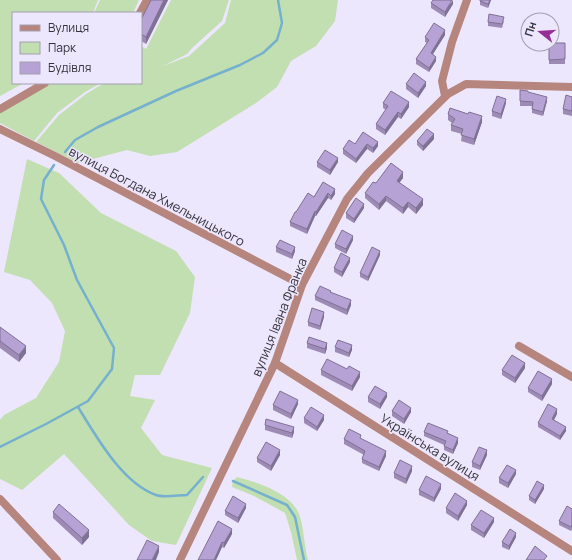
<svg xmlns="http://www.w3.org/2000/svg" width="572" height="560" viewBox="0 0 572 560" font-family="Manrope,sans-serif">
	<rect width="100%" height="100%" fill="#ede7fd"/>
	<g fill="#c1dfb0">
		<path d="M0 0H98L93 13H13V83H24L0 96Z"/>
		<path d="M100 0H139L133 13H94Z"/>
		<path d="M171 0H229L222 21 192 48 187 54 163 66 189 56 225 23 231 0H338L335 21 316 46 291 61 277 87 256 103 177 152 150 156 127 150 78 163 36 142 59 115 86 94 104 83H141V46L146 49Z"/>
		<path d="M51 83H101L85 92 57 113 34 141 0 123V112Z"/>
		<path d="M27 159 59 173 101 213 176 251 195 277 190 313 160 375H135L130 396 155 400 141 428 162 455 212 468 176 545 152 541 129 525 64 454 22 490 0 479V420L4 415 36 398 59 362 65 331 52 303 30 280 4 272Z"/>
		<path d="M237 477C257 482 291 493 299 514 304 527 304 546 308 560H297L291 532 285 513 254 496 232 487 233 481Z"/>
	</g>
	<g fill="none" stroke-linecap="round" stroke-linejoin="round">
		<g stroke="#75b0ce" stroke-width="2.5">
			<path d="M65 152 75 140 98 127 176 91 240 65 263 53 277 40 282 23 278 0"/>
			<path d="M78 407C96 436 122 483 156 495 163 498 179 495 187 495L203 477"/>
			<path d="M0 447 46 424 88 401 112 369 114 348 77 280 64 245 41 199 44 180 54 165"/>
			<path d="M233 481 287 505 295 517 304 560"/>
		</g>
		<g stroke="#b6867e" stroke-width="8">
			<path d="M140 13 147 0"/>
			<path d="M445 96 442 81 452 42 467 0"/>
			<path d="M0 109 45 83"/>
			<path d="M0 129 55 156 302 285"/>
			<path d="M519 346 572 377"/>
			<path d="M275 363 572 551"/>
			<path d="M0 499 57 560"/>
			<path d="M180 560 275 363 302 285 347 199 368 173 448 94 466 84 572 87"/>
		</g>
	</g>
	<g fill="#9d8bb6">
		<path d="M151 0H168L146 44 141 41V20Z"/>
		<path d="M480 0H491L488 8 480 5Z"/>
		<path d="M431 3 453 4 445 17 431 8Z"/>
		<path d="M504 21 502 28 488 26V22Z"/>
		<path d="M445 35 433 54 436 61 429 72 416 64V59L427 43 425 42V37Z"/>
		<path d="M565 43V64H549V44Z"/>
		<path d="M406 84 426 86 418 98 406 89Z"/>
		<path d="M520 90 528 92 547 101 543 116 532 113V106H520Z"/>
		<path d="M572 97V116L563 114V109Z"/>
		<path d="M383 103 409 107 401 119 398 117 385 135 376 129V124L386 110 383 108Z"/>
		<path d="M506 103 501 119 492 116V111Z"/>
		<path d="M448 114 482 122 474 145 461 141 462 134 451 131V125L452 123 448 120Z"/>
		<path d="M363 132 378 146 373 153 367 149 356 163 343 154V149L355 144Z"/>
		<path d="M434 139 423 151 417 145V141Z"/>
		<path d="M317 162H338L330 175 317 167Z"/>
		<path d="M403 178 399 183 423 205 416 214 408 207 403 214 386 201 379 210 365 198V193L376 183Z"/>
		<path d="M323 182 335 194 331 200 328 198 316 216H315L307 234 290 226V222L314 197Z"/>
		<path d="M364 208 354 223 346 218V213Z"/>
		<path d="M353 240 346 254 335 248V244Z"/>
		<path d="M276 247 295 251 292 259 276 252Z"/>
		<path d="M380 255 368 281 360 277V273Z"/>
		<path d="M350 262 342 277 334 272V268Z"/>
		<path d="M331 292 351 305 347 315 315 300V296Z"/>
		<path d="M324 317 320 330 308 326V322Z"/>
		<path d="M0 327 26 353 19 362 0 348Z"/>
		<path d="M307 343 327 348 325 354 307 348Z"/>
		<path d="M335 347 352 350 349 357 335 352Z"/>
		<path d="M525 368 515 383 502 375V370Z"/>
		<path d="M321 370 360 377 352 391 321 375Z"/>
		<path d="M552 384 542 401 528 392V388Z"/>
		<path d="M368 397H387L380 409 368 402Z"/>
		<path d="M298 404 291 419 273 410V405Z"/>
		<path d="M392 411 411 412 404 424 392 416Z"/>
		<path d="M557 414 554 420 566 431 560 440 538 427V423Z"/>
		<path d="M304 418 324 420 317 431 304 423Z"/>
		<path d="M265 425 294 432 292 438 265 430Z"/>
		<path d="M424 432 448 433 458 443 453 454 444 450V445L424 436Z"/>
		<path d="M344 439H361L386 456 379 471 362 463V459L364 455 344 444Z"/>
		<path d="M280 455 271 471 257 462V458Z"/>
		<path d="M487 455 480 470 472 467V462Z"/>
		<path d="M412 471 406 484 394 478V473Z"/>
		<path d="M516 474 508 488 499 483V478Z"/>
		<path d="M441 489 434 502 419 495V490Z"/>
		<path d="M544 489 535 504 529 500V496Z"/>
		<path d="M467 505 458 521 446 513V508Z"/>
		<path d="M246 508 238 523 225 515V511Z"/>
		<path d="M572 509V529L571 531 559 525V521Z"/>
		<path d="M53 512 89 537 82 545 53 518Z"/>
		<path d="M494 522 484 538 471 530V525Z"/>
		<path d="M232 534 224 548 222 547 216 560H198Z"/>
		<path d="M516 537 509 550 502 547V542Z"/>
	</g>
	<g fill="#7f7194">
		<path d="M164 0H168L146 44V37Z"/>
		<path d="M453 0V4L445 17V12Z"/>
		<path d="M490 0H491L488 8V4Z"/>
		<path d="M445 30V35L431 57V53Z"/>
		<path d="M436 57V61L429 72V68Z"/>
		<path d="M426 82V86L418 98V93Z"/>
		<path d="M547 97V101L543 116V112Z"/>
		<path d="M506 99V103L501 119V114Z"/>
		<path d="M409 102V107L401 119V114Z"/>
		<path d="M398 112V117L385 135V130Z"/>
		<path d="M482 116V122L474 145V139Z"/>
		<path d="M434 134V139L423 151V146Z"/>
		<path d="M378 142V146L373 153V148Z"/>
		<path d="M367 144V149L356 163V159Z"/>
		<path d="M338 158V162L330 175V170Z"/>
		<path d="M403 172V178L397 186V181Z"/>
		<path d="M335 189V194L331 200V196Z"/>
		<path d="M328 193V198L316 216V212Z"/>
		<path d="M386 196V201L379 210V204Z"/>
		<path d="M423 199V205L416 214V208Z"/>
		<path d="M408 202V207L403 214V208Z"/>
		<path d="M364 204V208L354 223V219Z"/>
		<path d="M315 211V216L307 234V229Z"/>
		<path d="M353 236V240L346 254V249Z"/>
		<path d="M295 247V251L292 259V254Z"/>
		<path d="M380 251V255L368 281V277Z"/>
		<path d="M350 258V262L342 277V272Z"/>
		<path d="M351 300V305L347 315V310Z"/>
		<path d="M324 312V317L320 330V326Z"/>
		<path d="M327 343V348L325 354V349Z"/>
		<path d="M352 345V350L349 357V353Z"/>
		<path d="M26 346V353L19 362V355Z"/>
		<path d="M525 363V368L515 383V378Z"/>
		<path d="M360 372V377L352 391V386Z"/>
		<path d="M552 379V384L542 401V396Z"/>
		<path d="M387 393V397L380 409V404Z"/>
		<path d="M298 400V404L291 419V414Z"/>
		<path d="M411 408V412L404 424V419Z"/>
		<path d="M557 409V414L552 423V419Z"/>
		<path d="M324 415V420L317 431V427Z"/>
		<path d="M294 427V432L292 438V433Z"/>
		<path d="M566 427V431L560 440V436Z"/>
		<path d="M458 438V443L453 454V450Z"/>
		<path d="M280 450V455L271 471V466Z"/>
		<path d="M487 450V455L480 470V466Z"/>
		<path d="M386 451V456L379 471V467Z"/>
		<path d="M412 466V471L406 484V479Z"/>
		<path d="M516 470V474L508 488V483Z"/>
		<path d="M441 484V489L434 502V498Z"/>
		<path d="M544 485V489L535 504V500Z"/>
		<path d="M467 501V505L458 521V516Z"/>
		<path d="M246 504V508L238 523V518Z"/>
		<path d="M494 518V522L484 538V533Z"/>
		<path d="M232 529V534L224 548V543Z"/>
		<path d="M89 530V537L82 545V538Z"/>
		<path d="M516 533V537L509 550V546Z"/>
		<path d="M222 542V547L216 560H214Z"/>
		<path d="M159 546V552L156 560H152Z"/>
	</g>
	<g fill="#b6a2d4" stroke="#7f7194">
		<path d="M151 0H164L146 37 141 34V20Z"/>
		<path d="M433 0H452L445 12 431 3Z"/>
		<path d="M480 0H490L488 4 480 1Z"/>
		<path d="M489 14 504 17 502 24 488 22Z"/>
		<path d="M434 23 445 30 431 53 436 57 429 68 416 59 429 40 425 37Z"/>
		<path d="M552 43H565V59L549 60V44H552Z"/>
		<path d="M414 73 426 82 418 93 406 84Z"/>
		<path d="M520 90 528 91V92L547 97 543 112 532 109 533 102 520 101Z"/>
		<path d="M391 91 409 102 401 114 398 112 385 130 376 124 388 106 383 103Z"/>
		<path d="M566 95 572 97V111L563 109Z"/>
		<path d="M497 96 506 99 501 114 492 111Z"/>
		<path d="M450 108 468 114 469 112 482 116 474 139 461 135 463 129 451 125 455 119 448 114Z"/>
		<path d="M427 129 434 134 423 146 417 141Z"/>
		<path d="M363 132 378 142 373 148 367 144 356 159 343 149 349 140 355 144Z"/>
		<path d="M325 150 338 158 330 170 317 162Z"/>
		<path d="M391 163 403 172 397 181 423 199 416 208 408 202 403 208 386 196 379 204 365 193 373 182 376 183Z"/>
		<path d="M323 182 335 189 331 196 328 193 316 212 315 211 307 229 290 222 295 212H296L308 193 314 197Z"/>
		<path d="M356 198 364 204 354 219 346 213Z"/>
		<path d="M342 230 353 236 346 249 335 244Z"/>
		<path d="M280 240 295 247 292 254 276 247Z"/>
		<path d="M372 247 380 251 368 277 360 273Z"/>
		<path d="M341 253 350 258 342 272 334 268Z"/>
		<path d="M320 286 331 291 330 292 351 300 347 310 315 296Z"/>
		<path d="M312 308 324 312 320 326 308 322Z"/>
		<path d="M0 327 26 346 19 355 0 341Z"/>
		<path d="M309 337 327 343 325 349 307 343Z"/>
		<path d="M338 340 352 345 349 353 335 347Z"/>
		<path d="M512 355 525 363 515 378 502 370Z"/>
		<path d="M327 359 347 369 349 366 360 372 352 386 321 370Z"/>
		<path d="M538 371 552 379 542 396 528 388Z"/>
		<path d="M375 386 387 393 380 404 368 397Z"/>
		<path d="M280 391 298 400 291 414 273 405Z"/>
		<path d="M399 400 411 408 404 419 392 411Z"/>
		<path d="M548 404 557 409 552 419 566 427 560 436 538 423Z"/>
		<path d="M311 407 324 415 317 427 304 418Z"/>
		<path d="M266 419 294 427 292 433 265 425Z"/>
		<path d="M428 423 448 431 447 433 458 438 453 450 444 446 446 441 424 432Z"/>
		<path d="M349 429 361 435 360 438 386 451 379 467 362 459 365 451 344 439Z"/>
		<path d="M266 442 280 450 271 466 257 458Z"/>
		<path d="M479 447 487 450 480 466 472 462Z"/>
		<path d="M400 460 412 466 406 479 394 473Z"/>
		<path d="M507 465 516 470 508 483 499 478Z"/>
		<path d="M426 476 441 484 434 498 419 490Z"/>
		<path d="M537 481 544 485 535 500 529 496Z"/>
		<path d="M455 493 467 501 458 516 446 508Z"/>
		<path d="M233 496 246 504 238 518 225 511Z"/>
		<path d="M59 504 89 530 82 538 53 512Z"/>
		<path d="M567 506 572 509V525L571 527 559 521Z"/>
		<path d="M481 510 494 518 484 533 471 525Z"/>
		<path d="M218 521 232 529 224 543 222 542 214 560H198Z"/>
		<path d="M510 529 516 533 509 546 502 542Z"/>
		<path d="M147 540 159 546 152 560H137Z"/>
		<path d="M535 546 547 556 544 560H526Z"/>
	</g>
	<g text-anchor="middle" stroke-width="3" stroke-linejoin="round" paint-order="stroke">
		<g font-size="13" fill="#35323b" stroke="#ede7fd">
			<text transform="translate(157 196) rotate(28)" y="5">вулиця Богдана Хмельницького</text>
			<text transform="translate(279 317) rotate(-68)" y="5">вулиця Івана Франка</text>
			<text transform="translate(430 447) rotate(32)" y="5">Українська вулиця</text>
		</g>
	</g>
	<rect x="12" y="12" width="130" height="72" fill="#ede7fd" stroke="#a39faf"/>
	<rect x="20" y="25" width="20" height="6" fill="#b6867e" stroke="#a39faf"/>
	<text x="48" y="32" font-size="12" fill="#35323b">Вулиця</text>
	<rect x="20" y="42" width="20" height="12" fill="#c1dfb0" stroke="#a39faf"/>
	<text x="48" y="52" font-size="12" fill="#35323b">Парк</text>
	<rect x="20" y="62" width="20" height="12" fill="#b6a2d4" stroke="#a39faf"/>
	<text x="48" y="72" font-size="12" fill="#35323b">Будівля</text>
	<g transform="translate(540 32) rotate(287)"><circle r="19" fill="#ede7fd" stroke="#a39faf"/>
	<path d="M0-3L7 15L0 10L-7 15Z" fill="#932f96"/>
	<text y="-6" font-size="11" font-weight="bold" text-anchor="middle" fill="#35323b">Пн</text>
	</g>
</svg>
